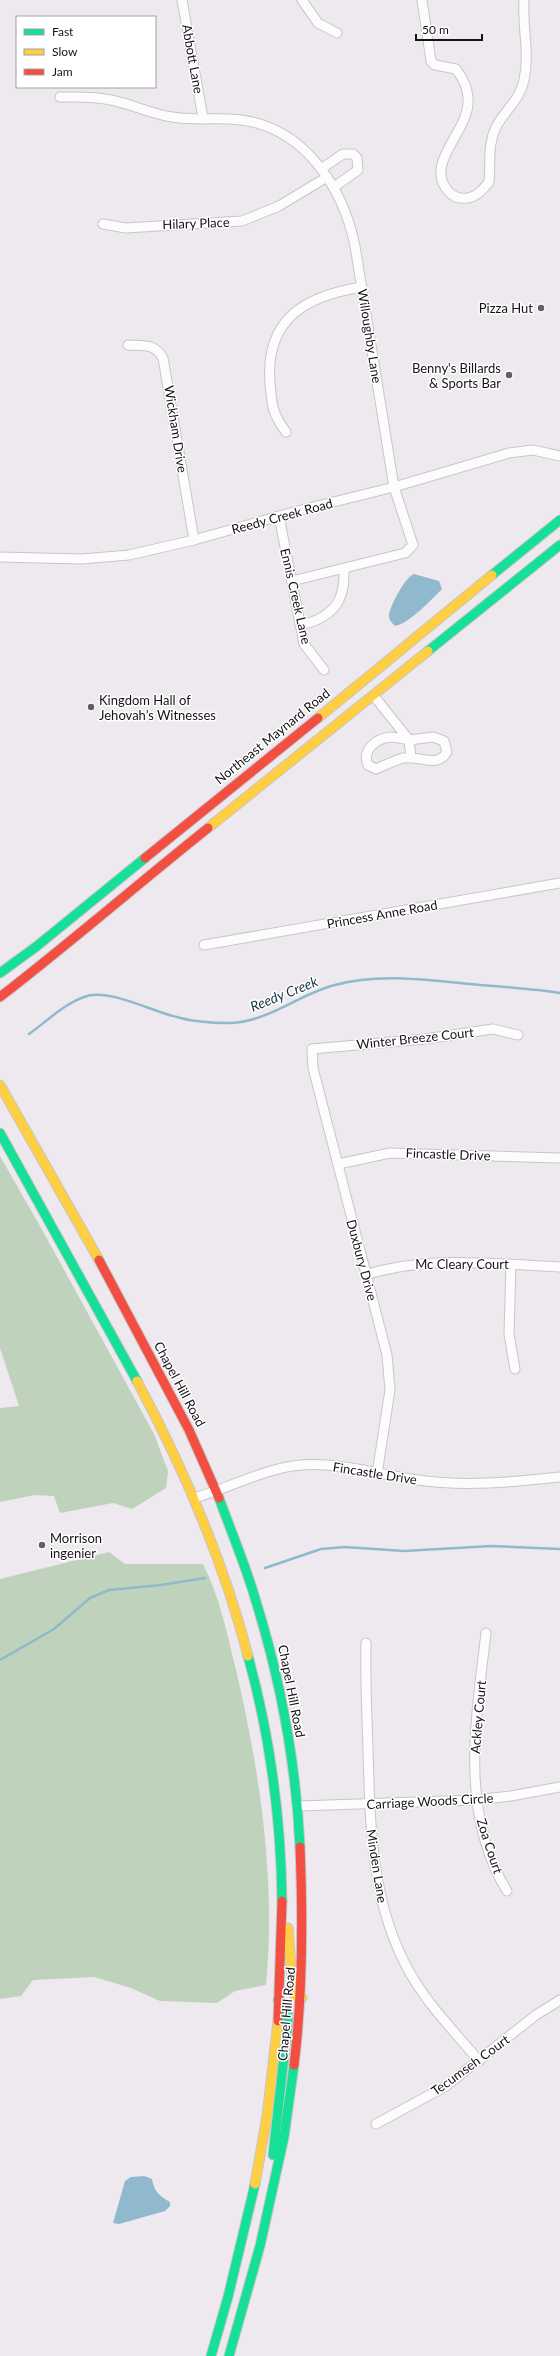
<svg xmlns="http://www.w3.org/2000/svg" width="560" height="2356" viewBox="0 0 560 2356" font-family="Lato,sans-serif">
	<rect width="100%" height="100%" fill="#eee9ee"/>
	<g fill="#bfd2bc">
		<path d="M0 1156 45 1235 154 1434 168 1471 166 1488 132 1509 113 1503 60 1513 54 1496 35 1495 0 1502V1408L19 1406 0 1348Z"/>
		<path d="M109 1552 125 1564H203C220 1597 227 1634 236 1670 260 1772 276 1880 266 1985L235 1991 217 2003 160 2001 131 1988 94 1977 33 1980 21 1996 0 1999V1579Z"/>
	</g>
	<g fill="#90b9ce">
		<path d="M414 574 439 581 442 589C432 599 409 624 395 626 392 623 389 620 389 616 389 607 406 576 414 574Z"/>
		<path d="M144 2176 152 2179C154 2191 159 2196 170 2202V2206L165 2211 119 2224 113 2223 125 2181 131 2177Z"/>
	</g>
	<g fill="none" stroke-linecap="round" stroke-linejoin="round">
		<g stroke="#90b9ce" stroke-width="2.5">
			<path d="M29 1034C46 1022 64 1004 84 997 107 987 153 1012 177 1017 194 1022 213 1023 231 1023 270 1021 299 994 335 985 379 973 425 980 470 984 500 987 530 988 560 993"/>
			<path d="M265 1568 321 1549 345 1547 404 1551 492 1546 560 1549"/>
			<path d="M0 1660 54 1629 90 1598 109 1590 161 1585 205 1578"/>
		</g>
		<defs>
			<g id="street">
				<path d="M182 0 203 118"/>
				<path d="M302 0 318 23 337 33"/>
				<path d="M422 0 431 61 435 65 456 69C463 78 469 91 468 103 467 133 423 165 449 192 454 198 460 199 468 198 478 196 483 189 489 182 491 162 487 146 496 127 505 110 520 100 524 80 530 53 522 27 524 0"/>
				<path d="M60 97C76 97 94 96 111 100 132 104 151 114 172 117 195 121 218 117 241 120 305 128 343 188 355 246L394 487 413 545 405 553 292 581"/>
				<path d="M321 169 343 154H353L357 158 358 170 334 187"/>
				<path d="M103 224 126 228 242 221 279 206 327 177"/>
				<path d="M128 345C144 346 154 343 163 358L194 540"/>
				<path d="M286 432C272 413 272 406 270 383 265 319 305 296 362 287"/>
				<path d="M279 516 304 644 324 670"/>
				<path d="M0 557 82 559 129 555 194 540 301 510 394 487 509 453 533 450 560 456"/>
				<path d="M300 624C314 624 333 613 339 600 344 590 344 579 344 569"/>
				<path d="M374 696 409 740 433 737 444 741 447 752C437 769 419 755 403 758 394 761 385 765 376 769L368 765C362 750 375 739 390 737 395 737 403 739 409 740L411 757"/>
				<path d="M204 945 560 883"/>
				<path d="M338 1164 390 1153 560 1158"/>
				<path d="M511 1264 509 1334 515 1369"/>
				<path d="M365 1275C430 1255 494 1264 560 1267"/>
				<path d="M377 1474 390 1390 387 1355 313 1068 312 1049 425 1039 493 1029 518 1035"/>
				<path d="M194 1498C229 1488 265 1468 301 1465 340 1462 380 1475 418 1480 465 1487 513 1482 560 1477"/>
				<path d="M486 1633C476 1719 459 1813 507 1891"/>
				<path d="M366 1643C365 1679 367 1714 368 1749 370 1825 371 1905 410 1973 428 2005 455 2032 479 2061"/>
				<path d="M299 1806 475 1800 511 1796 560 1787"/>
				<path d="M376 2124 446 2086 536 2015 560 2000"/>
			</g>
			<g id="fast">
				<path d="M492 575 560 520"/>
				<path d="M428 651 560 545"/>
				<path d="M0 973 37 946 145 858"/>
				<path d="M0 1133 137 1381"/>
				<path d="M219 1498C231 1531 245 1564 255 1598 280 1678 296 1763 300 1847"/>
				<path d="M248 1656C270 1736 281 1818 282 1901"/>
				<path d="M273 2155 288 2021 287 2009 278 2000"/>
				<path d="M211 2356 228 2297 255 2184"/>
				<path d="M229 2356 260 2246 284 2137 294 2065"/>
			</g>
			<g id="slow">
				<path d="M318 718 492 575"/>
				<path d="M208 828 428 651"/>
				<path d="M0 1085 99 1260"/>
				<path d="M137 1381C184 1469 223 1559 248 1656"/>
				<path d="M288 1928 293 1991 295 1996 302 1998"/>
				<path d="M255 2184 267 2116 278 2021"/>
			</g>
			<g id="jam">
				<path d="M145 858 318 718"/>
				<path d="M0 997C71 942 138 884 208 828"/>
				<path d="M99 1260 189 1430 219 1498"/>
				<path d="M278 2021 282 1901"/>
				<path d="M294 2065C303 1993 303 1920 300 1847"/>
			</g>
		</defs>
		<use href="#street" stroke="#c9c5c9" stroke-width="11"/>
		<use href="#fast" stroke="#c9c5c9" stroke-width="11"/>
		<use href="#slow" stroke="#c9c5c9" stroke-width="11"/>
		<use href="#jam" stroke="#c9c5c9" stroke-width="11"/>
		<use href="#street" stroke="#fcfcfc" stroke-width="9"/>
		<use href="#fast" stroke="#16e098" stroke-width="9"/>
		<use href="#slow" stroke="#ffcf43" stroke-width="9"/>
		<use href="#jam" stroke="#f24e42" stroke-width="9"/>
	</g>
	<g fill="#625e62" stroke="#fff" stroke-width="1.5">
		<circle cx="541" cy="308" r="4"/>
		<circle cx="509" cy="375" r="4"/>
		<circle cx="91" cy="707" r="4"/>
		<circle cx="42" cy="1545" r="4"/>
	</g>
	<g text-anchor="middle" stroke-width="3" stroke-linejoin="round" paint-order="stroke">
		<g font-size="13" fill="#161316" stroke="#fff">
			<text transform="translate(193 59) rotate(80)" y="5">Abbott Lane</text>
			<text transform="translate(196 223) rotate(-2)" y="5">Hilary Place</text>
			<text transform="translate(370 336) rotate(81)" y="5">Willoughby Lane</text>
			<text transform="translate(176 429) rotate(81)" y="5">Wickham Drive</text>
			<text transform="translate(282 516) rotate(-15)" y="5">Reedy Creek Road</text>
			<text transform="translate(296 596) rotate(77)" y="5">Ennis Creek Lane</text>
			<text transform="translate(272 736) rotate(-39)" y="5">Northeast Maynard Road</text>
			<text transform="translate(382 914) rotate(-10)" y="5">Princess Anne Road</text>
			<text transform="translate(415 1038) rotate(-6)" y="5">Winter Breeze Court</text>
			<text transform="translate(448 1154) rotate(2)" y="5">Fincastle Drive</text>
			<text transform="translate(362 1260) rotate(75)" y="5">Duxbury Drive</text>
			<text x="462" y="1269">Mc Cleary Court</text>
			<text transform="translate(180 1384) rotate(62)" y="5">Chapel Hill Road</text>
			<text transform="translate(375 1473) rotate(9)" y="5">Fincastle Drive</text>
			<text transform="translate(292 1691) rotate(79)" y="5">Chapel Hill Road</text>
			<text transform="translate(478 1717) rotate(-85)" y="5">Ackley Court</text>
			<text transform="translate(430 1801) rotate(-3)" y="5">Carriage Woods Circle</text>
			<text transform="translate(490 1846) rotate(72)" y="5">Zoa Court</text>
			<text transform="translate(377 1866) rotate(81)" y="5">Minden Lane</text>
			<text transform="translate(286 2014) rotate(-85)" y="5">Chapel Hill Road</text>
			<text transform="translate(470 2065) rotate(-36)" y="5">Tecumseh Court</text>
		</g>
		<g font-size="13" fill="#161316" stroke="#fff" text-anchor="end">
			<text x="533" y="313">Pizza Hut</text>
			<text x="501" y="373">Benny's Billards<tspan x="501" dy="15">&amp; Sports Bar</tspan></text>
			<text x="99" y="705" text-anchor="start">Kingdom Hall of<tspan x="99" dy="15">Jehovah’s Witnesses</tspan></text>
			<text x="50" y="1543" text-anchor="start">Morrison<tspan x="50" dy="15">ingenier</tspan></text>
		</g>
		<g font-size="14" font-style="italic" fill="#173541" stroke="#fff">
			<text transform="translate(284 994) rotate(-22)" y="5">Reedy Creek</text>
		</g>
	</g>
	<rect x="16" y="16" width="140" height="72" fill="#ffffff" stroke="#a2a1a2"/>
	<rect x="24" y="29" width="20" height="6" fill="#16e098" stroke="#a2a1a2"/>
	<text x="52" y="36" font-size="12" fill="#161316">Fast</text>
	<rect x="24" y="49" width="20" height="6" fill="#ffcf43" stroke="#a2a1a2"/>
	<text x="52" y="56" font-size="12" fill="#161316">Slow</text>
	<rect x="24" y="69" width="20" height="6" fill="#f24e42" stroke="#a2a1a2"/>
	<text x="52" y="76" font-size="12" fill="#161316">Jam</text>
	<path d="M416 34v6h66v-6" fill="none" stroke="#161316" stroke-width="2"/>
	<text x="422" y="34" font-size="12" fill="#161316" stroke="#ffffff" stroke-width="3" paint-order="stroke">50 m</text>
</svg>
